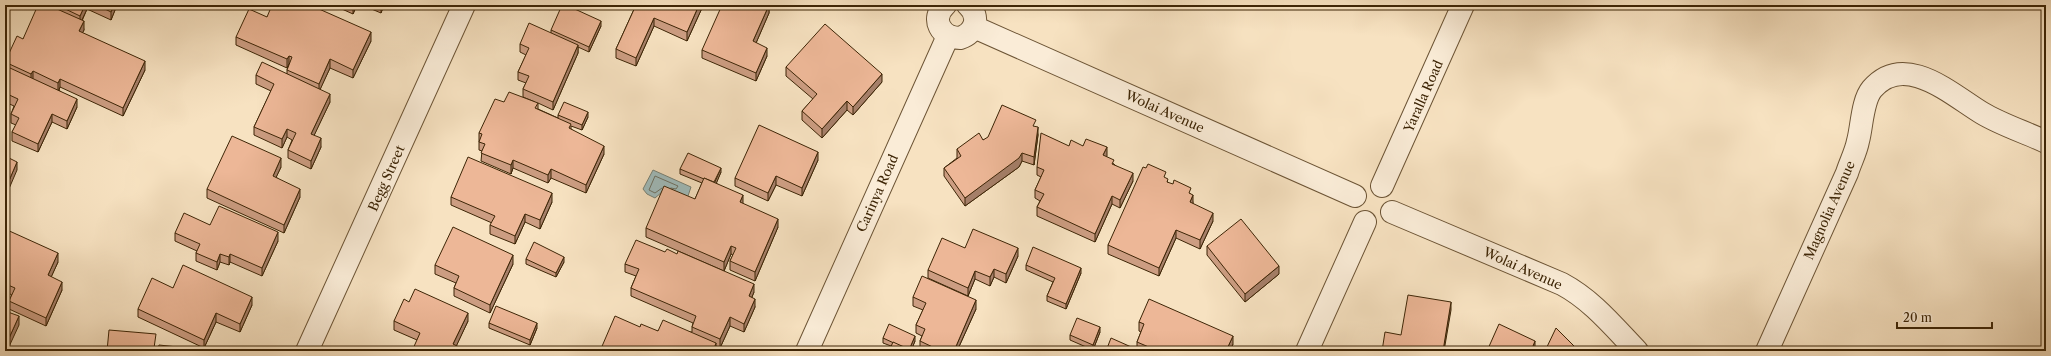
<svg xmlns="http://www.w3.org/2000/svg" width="2051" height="356" viewBox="0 0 2051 356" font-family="'Libre Caslon Text',serif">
	<rect width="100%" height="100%" fill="#f7e2c1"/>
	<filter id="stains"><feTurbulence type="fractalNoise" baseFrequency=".005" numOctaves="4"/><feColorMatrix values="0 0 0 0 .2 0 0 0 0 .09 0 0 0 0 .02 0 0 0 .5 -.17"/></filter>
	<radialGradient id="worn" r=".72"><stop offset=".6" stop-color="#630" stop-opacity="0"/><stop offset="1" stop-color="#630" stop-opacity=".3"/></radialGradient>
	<path fill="#a0bcbc" stroke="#788073" d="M653 170 691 187 688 196 685 199 662 192 655 198 647 194 643 189Z"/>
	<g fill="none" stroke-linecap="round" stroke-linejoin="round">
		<path stroke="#6e7061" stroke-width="1" d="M662 188 655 193 649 190 655 176 678 186 676 189 671 188"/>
		<defs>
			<g id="minor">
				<path d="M945 5C930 19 941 38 960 38 975 33 981 17 968 5"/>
				<path d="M974 27 1355 196"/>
				<path d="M1382 186 1463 5"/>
				<path d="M1392 212 1562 284C1592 300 1613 326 1637 351"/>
				<path d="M307 351 464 5"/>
				<path d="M807 351 948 36"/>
				<path d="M1307 351 1365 222"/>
				<path d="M1767 351 1847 173C1850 163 1856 152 1858 141 1862 127 1862 101 1872 89 1905 51 1952 95 1982 113 2002 125 2025 132 2046 142"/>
			</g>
		</defs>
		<use href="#minor" stroke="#6c5435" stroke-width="24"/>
		<use href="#minor" stroke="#faecd7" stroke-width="22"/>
	</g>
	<g fill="#cc9d82" stroke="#3d2506">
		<path d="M51 5H117L111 20 87 9 82 21 84 30 82 33 145 70 123 116 60 87 59 90 77 107 67 129 52 122 38 152 12 141V132L16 125 11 123V114L14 106 5 102V78L8 71 5 70V62L23 39 51 6Z"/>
		<path d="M333 5H357L353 14Z"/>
		<path d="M362 5H384L381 13Z"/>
		<path d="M636 5H702V8L687 41 654 26 636 66 616 58V49Z"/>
		<path d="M769 5V13L756 43 767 56 756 81 702 58V50Z"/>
		<path d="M267 17 371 41 353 78 330 68 320 89 330 102 314 135 321 147 311 169 288 158V150L292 140 287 137 282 148 254 135V127L271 91 256 84V75L287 74V70L289 64 287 68 236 45V37Z"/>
		<path d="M601 26 589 52 578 47V53L553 110 538 103V109L558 118V115L588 117 582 130 571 126V129L604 154 586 193 551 178 548 183 513 168 511 174 481 161 482 151 479 150V133L504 102H535L523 97V89L526 83 518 80V72L526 55 520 52V44L551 33V30Z"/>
		<path d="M786 67 882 82 853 115 847 110 822 138 802 120V111L813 99 786 76Z"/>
		<path d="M1036 127 1038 135 1034 165 1022 161 1019 167 965 206 944 176V168L957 158V149L983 140Z"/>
		<path d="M1083 146 1107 156 1106 157 1133 181 1120 208 1112 204 1095 242 1037 216V207L1040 201 1035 198V190L1041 177 1037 175V167Z"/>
		<path d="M818 160 802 196 776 185 768 201 735 186V178Z"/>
		<path d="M281 167 276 177 300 197 284 233 207 198V189Z"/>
		<path d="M680 169 721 172 716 183 743 203V204L778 227 755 281 730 270V261L733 255 731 254 724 271 646 237V228L695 199 702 183 680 174Z"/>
		<path d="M1166 178 1168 183 1191 194 1193 203V204L1213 221 1200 249 1176 238 1159 276 1108 254V245Z"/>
		<path d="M451 197 552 202 540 229 525 222 515 244 490 234V225L492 223 451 205Z"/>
		<path d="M210 225 278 241 262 276 230 262 229 265 220 262 217 270 196 261V253L197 251 175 241V233Z"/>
		<path d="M5 229 58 262 51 277 62 290 46 326 9 309V301L12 295 8 293V291L5 290Z"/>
		<path d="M1207 246 1279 274 1245 302 1207 255Z"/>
		<path d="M965 248 1018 256 1006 283 994 277 990 286 975 279 968 296 928 278V270Z"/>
		<path d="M526 259 564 262 556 277 526 264Z"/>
		<path d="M513 264 490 313 454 296V288L456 283 435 274V265Z"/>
		<path d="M625 264 754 292 752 297 755 307 744 332 730 326 720 348 716 346V351L640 327 658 331 692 332V327L693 323 631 296V288L636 276 625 272Z"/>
		<path d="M1026 265 1081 273 1066 309 1047 301V296L1053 282 1026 270Z"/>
		<path d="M173 288 252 305 240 332 216 322 204 348 138 317V309Z"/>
		<path d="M913 297 976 309 957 351H922L920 350V341L922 336 916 333V325L923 310 913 306Z"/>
		<path d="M409 302 468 321 456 346 417 340 394 330V321Z"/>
		<path d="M1139 322 1233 344 1230 351H1139L1138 350V351L1137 349V342L1141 332 1139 331Z"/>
		<path d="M489 323 537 328 530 345 489 328Z"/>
		<path d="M1100 332 1093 350 1070 340V335Z"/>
		<path d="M883 338 915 341 911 350 891 346 883 343Z"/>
	</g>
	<g fill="#a6806a" stroke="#3d2506">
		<path d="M85 5H87V9L80 24V16Z"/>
		<path d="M114 5H117L111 20V12Z"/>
		<path d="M354 5H357L353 14V6Z"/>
		<path d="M381 5H384L381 13Z"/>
		<path d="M699 5H702V8L687 41V32Z"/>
		<path d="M769 5V13L753 50V41Z"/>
		<path d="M654 18V26L636 66V58Z"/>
		<path d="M84 21V30L79 40V31Z"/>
		<path d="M601 21V26L589 52V47Z"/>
		<path d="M371 32V41L353 78V70Z"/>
		<path d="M578 45V53L553 110V102Z"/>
		<path d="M767 48V56L756 81V73Z"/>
		<path d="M289 56V64L287 68V59Z"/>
		<path d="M330 59V68L319 92V84Z"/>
		<path d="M145 61V70L123 116V108Z"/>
		<path d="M33 71V79L31 82V74Z"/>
		<path d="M882 74V82L853 115V107Z"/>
		<path d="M60 79V87L58 92V83Z"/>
		<path d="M330 94V102L311 142V134Z"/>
		<path d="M77 99V107L67 129V121Z"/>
		<path d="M847 101V110L822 138V129Z"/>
		<path d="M588 112V117L582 130V125Z"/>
		<path d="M52 114V122L38 152V144Z"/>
		<path d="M1038 127V135L1034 165V157Z"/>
		<path d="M287 129V137L282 148V139Z"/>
		<path d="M321 138V147L311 169V161Z"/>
		<path d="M604 146V154L586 193V185Z"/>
		<path d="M1107 147V156L1103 164V155Z"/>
		<path d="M818 152V160L802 196V188Z"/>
		<path d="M1022 153V161L1019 167 965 206V198Z"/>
		<path d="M281 158V167L273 184V176Z"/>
		<path d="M513 160V168L511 174V165Z"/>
		<path d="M17 162V170L5 198V190Z"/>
		<path d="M721 168V172L714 189V184Z"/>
		<path d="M551 169V178L548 183V175Z"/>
		<path d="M1133 173V181L1120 208V200Z"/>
		<path d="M776 176V185L768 201V193Z"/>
		<path d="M300 189V197L284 233V225Z"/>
		<path d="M552 193V202L540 229V220Z"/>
		<path d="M743 195V203L740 211V202Z"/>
		<path d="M1193 195V203L1190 211V202Z"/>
		<path d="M1112 196V204L1095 242V234Z"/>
		<path d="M1213 213V221L1200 249V240Z"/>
		<path d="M525 214V222L515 244V236Z"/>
		<path d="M778 219V227L755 281V272Z"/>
		<path d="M1176 230V238L1159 276V268Z"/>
		<path d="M278 232V241L262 276V268Z"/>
		<path d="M731 246V254L724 271V262Z"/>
		<path d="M1018 248V256L1006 283V274Z"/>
		<path d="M58 253V262L48 284V275Z"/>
		<path d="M220 254V262L217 270V262Z"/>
		<path d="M230 254V262L229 265V257Z"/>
		<path d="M513 255V264L490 313V305Z"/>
		<path d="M564 257V262L556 277V273Z"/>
		<path d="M1279 266V274L1245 302V294Z"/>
		<path d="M1081 268V273L1066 309V304Z"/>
		<path d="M994 269V277L990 286V277Z"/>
		<path d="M975 271V279L968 296V288Z"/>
		<path d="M62 282V290L46 326V318Z"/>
		<path d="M754 284V292L749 304V296Z"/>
		<path d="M252 297V305L240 332V324Z"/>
		<path d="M755 299V307L744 332V324Z"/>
		<path d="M976 300V309L957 351H954Z"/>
		<path d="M1451 302V310L1444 351H1443Z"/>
		<path d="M216 313V322L204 348V340Z"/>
		<path d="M468 313V321L454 351 453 344Z"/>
		<path d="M19 316V325L7 351H5V347Z"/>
		<path d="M730 317V326L720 348V339Z"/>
		<path d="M537 323V328L530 345V340Z"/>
		<path d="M1100 327V332L1093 350V345Z"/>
		<path d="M915 336V341L911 351 909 350Z"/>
		<path d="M1233 336V344L1230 351H1226Z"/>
		<path d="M1535 341V351H1531Z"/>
		<path d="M716 343V351H713Z"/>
	</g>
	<g fill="#edb797" stroke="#3d2506">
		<path d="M38 5H48L84 21 79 31 145 61 123 108 60 79 58 83 33 71 31 74 5 62 17 36 23 39Z"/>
		<path d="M57 5H85L80 16Z"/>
		<path d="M97 5H114L111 12Z"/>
		<path d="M272 5H310L371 32 353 70 330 59 319 84 287 70 292 57 289 56 287 59 236 37 249 9 267 17Z"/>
		<path d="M562 5H566L601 21 589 47 551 30Z"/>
		<path d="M636 5H699L687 32 654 18 636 58 616 49Z"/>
		<path d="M722 5H769L753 41 767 48 756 73 702 50Z"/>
		<path d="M529 23 578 45 553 102 523 89 529 76 518 72 529 48 520 44Z"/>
		<path d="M825 24 882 74 853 107 847 101 822 129 802 111 817 94 786 67Z"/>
		<path d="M262 62 330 94 311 134 321 138 311 161 288 150 296 133 287 129 282 139 254 127 274 84 256 75Z"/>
		<path d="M10 68 77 99 67 121 52 114 38 144 12 132 19 118 11 114 18 99 5 93V78Z"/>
		<path d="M509 92 538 103 535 108 571 124 569 128 604 146 586 185 551 169 548 175 513 160 511 165 481 153 485 144 479 142 482 134 479 133 495 99 504 102Z"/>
		<path d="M564 102 588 112 582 125 558 115Z"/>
		<path d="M1002 105 1036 120 1033 126 1038 127 1034 157 1022 153 1019 158 965 198 944 168 961 156 957 149 979 133 983 140 988 137Z"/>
		<path d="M759 125 818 152 802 188 776 176 768 193 735 178Z"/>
		<path d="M1041 133 1069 146 1071 140 1083 146 1086 139 1107 147 1103 155 1114 160 1112 164 1133 173 1120 200 1112 196 1095 234 1037 207 1044 194 1035 190 1044 170 1037 167Z"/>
		<path d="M232 136 281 158 273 176 300 189 284 225 207 189Z"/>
		<path d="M688 153 721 168 714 182 704 178V179L680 169Z"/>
		<path d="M5 156 17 162 5 190Z"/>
		<path d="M468 157 552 193 540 220 525 214 515 236 490 225 495 216 451 197Z"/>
		<path d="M1148 164 1166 172 1164 177 1168 179 1167 182 1173 184 1174 180 1191 188 1189 193 1193 195 1190 202 1213 213 1200 240 1176 230 1159 268 1108 245 1143 167 1146 168Z"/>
		<path d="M704 178 743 195 740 202 778 219 755 272 730 261 736 248 731 246 724 262 646 228 664 186 695 199Z"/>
		<path d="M219 206 278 232 262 268 230 254 229 257 220 254 217 262 196 253 200 244 175 233 184 213 210 225Z"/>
		<path d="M1241 219 1279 266 1245 294 1207 246Z"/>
		<path d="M453 227 513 255 490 305 454 288 459 276 435 265Z"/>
		<path d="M5 229 58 253 48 275 62 282 46 318 9 301 15 288 8 285V283L5 281Z"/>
		<path d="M973 229 1018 248 1006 274 994 269 990 277 975 271 968 288 928 270 942 238 965 248Z"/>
		<path d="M636 240 665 252 667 249 677 254 678 251 754 284 749 296 755 299 744 324 730 317 720 339 692 327 696 316 631 288 639 269 625 264Z"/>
		<path d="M534 242 564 257 556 273 526 259Z"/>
		<path d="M1033 247 1081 268 1066 304 1047 296 1055 278 1026 265Z"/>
		<path d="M183 265 252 297 240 324 216 313 204 340 138 309 152 278 173 288Z"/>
		<path d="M922 276 976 300 954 351H941L920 341 925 329 916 325 926 303 913 297Z"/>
		<path d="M415 289 468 313 453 344 467 351H412L420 333 394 321 404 299 409 302Z"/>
		<path d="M1408 295 1451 302 1443 351H1382L1385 332 1401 335Z"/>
		<path d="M1149 299 1233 336 1226 351H1205L1204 350V351H1158L1137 342 1144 324 1139 322Z"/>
		<path d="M496 306 537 323 530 340 489 323Z"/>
		<path d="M5 311 19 316 5 347Z"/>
		<path d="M615 316 640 327 641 324 658 331 663 320 716 343 713 351H600Z"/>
		<path d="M1077 318 1100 327 1093 345 1070 335Z"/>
		<path d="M889 324 915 336 909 350 883 338Z"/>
		<path d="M1499 324 1535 341 1531 351H1487Z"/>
		<path d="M1556 328 1579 351H1545Z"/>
		<path d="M109 330 156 334 154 348H158L159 345 205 350 204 351H107Z"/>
		<path d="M1111 338 1138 350 1137 351H1106Z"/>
		<path d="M893 342 913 351H889Z"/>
	</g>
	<g text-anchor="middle" stroke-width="3.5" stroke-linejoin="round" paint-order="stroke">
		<g font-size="13" fill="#3d2506" stroke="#faecd7">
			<text transform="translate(1423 96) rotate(-66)" y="5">Yaralla Road</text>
			<text transform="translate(1165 111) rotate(24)" y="5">Wolai Avenue</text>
			<text transform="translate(386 178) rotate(-66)" y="5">Begg Street</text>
			<text transform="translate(877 193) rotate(-66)" y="5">Carinya Road</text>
			<text transform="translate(1829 210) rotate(-66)" y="5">Magnolia Avenue</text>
			<text transform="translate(1523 268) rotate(24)" y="5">Wolai Avenue</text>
		</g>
	</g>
	<rect width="2051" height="356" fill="none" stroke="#f7e2c1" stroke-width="20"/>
	<rect x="6" y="6" width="2039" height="344" fill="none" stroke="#3d2506" stroke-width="2"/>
	<rect x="10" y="10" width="2031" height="336" fill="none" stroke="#3d2506"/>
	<path d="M1897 322v6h95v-6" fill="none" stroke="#3d2506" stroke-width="2"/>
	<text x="1903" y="322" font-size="12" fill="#3d2506" stroke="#faecd7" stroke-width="3" paint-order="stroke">20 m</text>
	<rect width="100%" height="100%" filter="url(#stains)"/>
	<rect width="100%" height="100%" fill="url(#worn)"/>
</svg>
